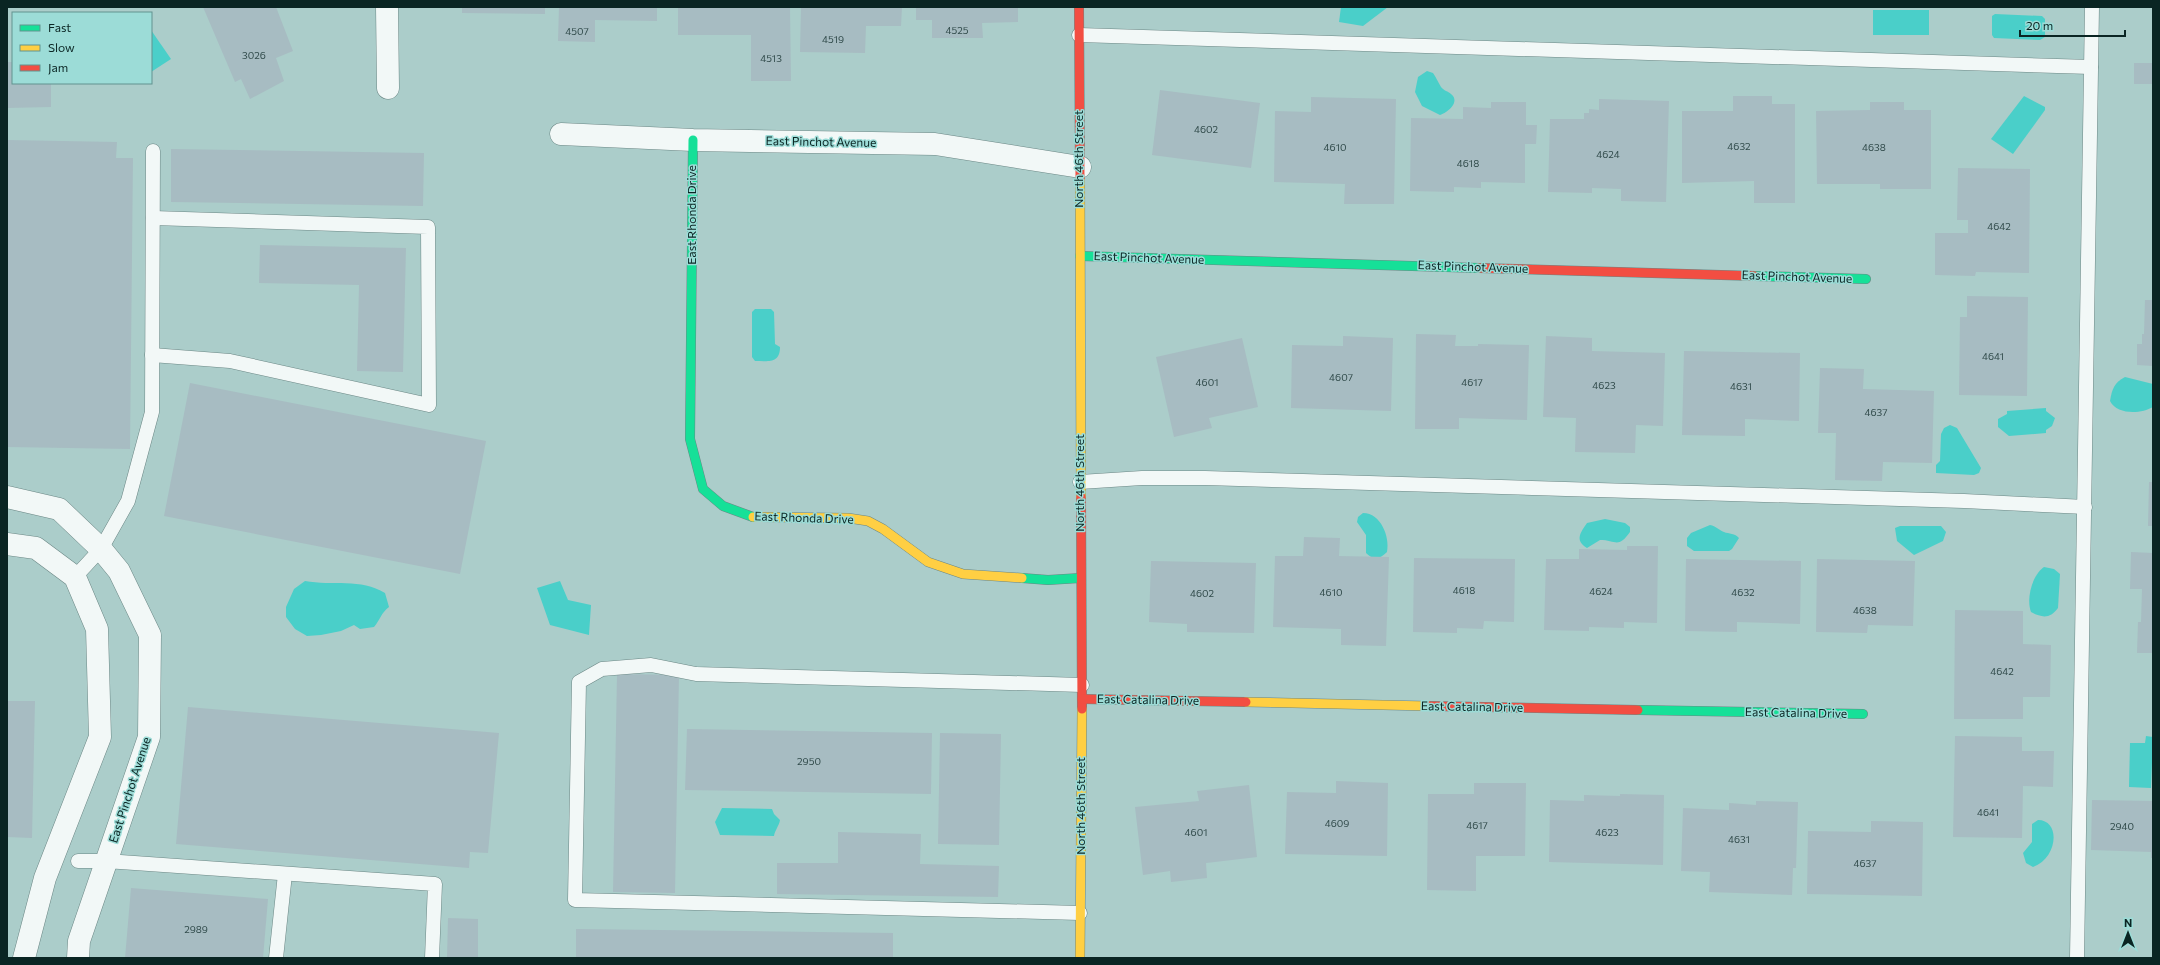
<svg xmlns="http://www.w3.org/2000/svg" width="2160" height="965" viewBox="0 0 2160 965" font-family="Commissioner,sans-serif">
	<rect width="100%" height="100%" fill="#abcdca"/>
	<g fill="#4acfc9">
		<path d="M1341 7H1388L1363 26 1339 22Z"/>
		<rect x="1873" y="10" width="56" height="25"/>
		<path d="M1995 14 2042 16 2045 19V37L2040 40 1994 38 1992 35V16Z"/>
		<path d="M151 30 171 59 151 72Z"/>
		<path d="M1427 71 1433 73C1436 77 1438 82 1441 87 1444 91 1448 91 1451 94 1461 102 1447 113 1440 115L1422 106 1415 92 1418 77Z"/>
		<path d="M2024 96 2045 107V110L2013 154 1991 139Z"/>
		<path d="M755 309H771L774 312 775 344 780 347C780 364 768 361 755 361L752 357V312Z"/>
		<path d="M2125 377 2153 384V407C2141 414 2117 415 2110 401 2112 389 2114 383 2125 377Z"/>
		<path d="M2046 408V411L2055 418 2052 426 2046 430V433L2009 436 1998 427V419L2007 414V411Z"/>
		<path d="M1950 425 1957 428 1981 468 1979 473 1974 475 1936 473V465L1940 461 1941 434 1944 428Z"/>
		<path d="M1363 513C1381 513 1390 537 1387 552 1380 559 1374 561 1366 553V535L1357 522 1358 517Z"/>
		<path d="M1605 519 1625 523 1630 527V532C1618 549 1616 540 1600 540L1587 548C1574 540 1581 532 1587 523Z"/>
		<path d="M1710 525C1716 526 1719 530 1724 532 1729 534 1735 533 1739 538L1732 549 1729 551H1694L1687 546V538L1691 533Z"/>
		<path d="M1900 526H1941L1946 532 1943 541 1914 555 1897 541 1895 528Z"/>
		<path d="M2044 567 2054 569 2060 574 2058 608C2050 619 2042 618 2031 612 2026 599 2032 575 2044 567Z"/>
		<path d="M305 581C332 586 361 578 385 593L389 607C381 613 380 620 374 627L360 629 354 625 341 631 321 635 307 636 295 629 286 617V607L294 589Z"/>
		<path d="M560 581 568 600 591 605 589 635 550 625 537 588Z"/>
		<path d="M2146 736 2153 737 2151 788 2129 787 2130 743H2145Z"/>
		<path d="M722 808 772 809 774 814 780 820C779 826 775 830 774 836L720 835 715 822Z"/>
		<path d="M2038 820C2061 820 2058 858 2033 867L2026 863 2023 853 2032 842V824Z"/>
	</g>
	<g fill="#a7bcc2">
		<path d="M203 7H276L293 51 276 58 284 81 250 99 241 79 235 82Z"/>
		<path d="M462 7H545V14L462 13Z"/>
		<path d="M559 7H657V21L595 20V42L558 41Z"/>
		<path d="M678 7H790L791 81H751V35H678Z"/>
		<path d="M801 7H902L901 26H866L865 53 800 52Z"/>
		<path d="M916 7H1018V22L982 23 983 38H932V20H916Z"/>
		<path d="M7 62H13V83H51V107L7 108Z"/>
		<rect x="2134" y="63" width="19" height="21"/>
		<path d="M1160 90 1260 103 1251 168 1152 155Z"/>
		<path d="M1733 96H1772V104H1795V203H1754V181L1682 183V111H1733Z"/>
		<path d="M1311 97 1396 99 1394 204H1344L1345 184 1274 182 1275 111 1311 112Z"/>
		<path d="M1599 99 1669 101 1666 202 1621 201V189L1592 188V193L1548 192 1550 119H1584V113H1589V109L1599 110Z"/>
		<path d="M1491 102H1526V125H1537L1536 144H1525V183L1481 182V188L1454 187V192L1410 191 1411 118 1463 119V107L1491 108Z"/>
		<path d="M1870 102H1904V110H1931V189H1880V184H1817L1816 111 1870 110Z"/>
		<path d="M7 140 117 142 116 158H133L130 449 7 447Z"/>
		<path d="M171 149 424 153 423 206 171 202Z"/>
		<path d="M1958 168 2030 169 2029 273 1976 272 1975 276 1935 275V233H1968V220H1957Z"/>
		<path d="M260 245 406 248 403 372 357 371 359 285 259 283Z"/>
		<path d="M1967 296 2028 297 2027 396 1959 395 1960 317H1967Z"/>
		<path d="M2145 300H2153V366L2137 365V344H2142V334H2144Z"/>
		<path d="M1416 334 1456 335 1455 346H1478V344L1529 345 1527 420 1459 418V429H1415Z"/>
		<path d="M1343 336 1393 338 1391 411 1291 408 1292 345 1343 346Z"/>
		<path d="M1546 336 1592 338V351L1665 353 1663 426 1636 425 1635 453 1575 452 1576 418 1543 417Z"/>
		<path d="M1242 338 1258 407 1209 418 1212 428 1174 437 1156 357Z"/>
		<path d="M1684 351 1800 353 1799 421 1745 419V436L1682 435Z"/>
		<path d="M1820 368 1864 369 1863 389 1934 391 1932 463 1883 462 1882 481 1835 480 1836 433H1818Z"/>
		<path d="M190 383 486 441 460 574 164 516Z"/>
		<path d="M2149 482H2153V526H2148Z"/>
		<path d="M1304 537 1340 538 1339 556 1389 557 1386 646 1341 645V629L1273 627 1275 556H1303Z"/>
		<path d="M1627 546H1658L1657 623 1624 622V628L1589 627V631L1544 630 1546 559H1579V549L1627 550Z"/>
		<path d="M2131 552 2153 553V653H2137L2138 622H2141L2142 589H2130Z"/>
		<path d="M1414 558 1515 559 1514 622 1484 621 1483 629 1457 628V633L1413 632Z"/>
		<path d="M1686 559 1801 561 1800 624 1737 622V632L1685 631Z"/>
		<path d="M1817 559 1915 561 1913 626 1868 625 1867 633 1816 632Z"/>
		<path d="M1151 561 1256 563 1254 633 1187 632V624L1149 622Z"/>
		<path d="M1955 610 2023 611V644L2051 645 2050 697H2023V719H1954Z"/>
		<path d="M617 674 679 675 675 893 613 892Z"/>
		<path d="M7 701H35L32 838 7 837Z"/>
		<path d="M188 707 499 733 488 853 470 852 469 868 176 844Z"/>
		<path d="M687 729 932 733 931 794 685 790Z"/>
		<path d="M940 733 1001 734 999 845 938 844Z"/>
		<path d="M1955 736 2022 737V751H2054L2053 787 2023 786 2022 838 1953 837Z"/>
		<path d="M1336 781 1388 783 1387 856 1285 854 1287 792 1336 793Z"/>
		<path d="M1474 783H1526L1525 856H1476V891L1427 890 1428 794H1474Z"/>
		<path d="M1249 785 1257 857 1206 863 1207 878 1171 882 1170 871 1143 875 1135 807 1199 801 1197 791Z"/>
		<path d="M1620 794 1664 795 1663 865 1549 862 1550 800 1584 801V795L1620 796Z"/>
		<path d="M2092 800 2153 801V858H2151V852L2091 850Z"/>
		<path d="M1756 801 1798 802 1796 868H1793L1792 895 1709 892 1710 872 1681 871 1683 808 1729 810V803L1756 805Z"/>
		<path d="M1871 821 1923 822 1922 896 1807 894 1808 831 1871 832Z"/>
		<path d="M838 832 921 834 920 864 999 866 998 897 777 894V863H838Z"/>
		<path d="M131 888 268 899 263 958H125Z"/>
		<path d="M448 918 478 919V958H447Z"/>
		<path d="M576 929 893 933V958H576Z"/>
	</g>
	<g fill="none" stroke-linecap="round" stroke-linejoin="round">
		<defs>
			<g id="lane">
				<path d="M1079 35 2091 67"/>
				<path d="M152 355 230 361 429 405 428 227 153 218"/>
				<path d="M1080 482 1142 478H1205L1964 501 2085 507"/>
				<path d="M75 577 101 549 128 501 152 412 153 151"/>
				<path d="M78 861H106L435 884 432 958"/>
				<path d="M1080 913 575 900 579 682 602 669 651 665 696 674 1082 685"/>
				<path d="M276 958 285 874"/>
				<path d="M2077 958 2092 7"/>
			</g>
			<g id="street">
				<path d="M387 7 388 88"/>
				<path d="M561 134 693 140 935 144 1080 167"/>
				<path d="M7 497 59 509 101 549 119 571 150 635 149 737 79 941 78 958"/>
				<path d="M7 544 36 548 75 577 97 629 100 737 45 878 24 958"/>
			</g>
			<g id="fast">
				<path d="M693 140 690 439 703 489 723 506 753 517"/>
				<path d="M1080 256 1479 268"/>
				<path d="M1755 276 1866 279"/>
				<path d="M1022 578 1048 580 1080 578"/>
				<path d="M1638 710 1863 714"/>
			</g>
			<g id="slow">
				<path d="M1080 179 1081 497"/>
				<path d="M753 517 848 518 868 521 883 529 928 562 963 574 1022 578"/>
				<path d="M1246 702 1428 706"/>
				<path d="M1080 958 1082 709"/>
			</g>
			<g id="jam">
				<path d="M1079 7 1080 179"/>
				<path d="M1479 268 1755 276"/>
				<path d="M1081 497 1082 709"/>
				<path d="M1082 699 1246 702"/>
				<path d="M1428 706 1638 710"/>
			</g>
		</defs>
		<use href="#lane" stroke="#6b8785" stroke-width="15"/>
		<use href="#street" stroke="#6b8785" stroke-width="23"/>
		<use href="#fast" stroke="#6b8785" stroke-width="10"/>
		<use href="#slow" stroke="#6b8785" stroke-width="10"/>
		<use href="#jam" stroke="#6b8785" stroke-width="10"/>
		<use href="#lane" stroke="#f2f8f7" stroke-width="14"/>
		<use href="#street" stroke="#f2f8f7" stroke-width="22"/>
		<use href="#fast" stroke="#16e098" stroke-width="9"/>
		<use href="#slow" stroke="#ffcf43" stroke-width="9"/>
		<use href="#jam" stroke="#f24e42" stroke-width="9"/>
	</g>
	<g text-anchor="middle" stroke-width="3" stroke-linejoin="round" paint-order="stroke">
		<g font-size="10" fill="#314b4b">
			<text x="957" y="34">4525</text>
			<text x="577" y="35">4507</text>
			<text x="833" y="43">4519</text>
			<text x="254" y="59">3026</text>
			<text x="771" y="62">4513</text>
			<text x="1206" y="133">4602</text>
			<text x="1739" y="150">4632</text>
			<text x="1335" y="151">4610</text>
			<text x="1874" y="151">4638</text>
			<text x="1608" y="158">4624</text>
			<text x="1468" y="167">4618</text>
			<text x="1999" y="230">4642</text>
			<text x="1993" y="360">4641</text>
			<text x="1341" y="381">4607</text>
			<text x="1207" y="386">4601</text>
			<text x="1472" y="386">4617</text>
			<text x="1604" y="389">4623</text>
			<text x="1741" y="390">4631</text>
			<text x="1876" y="416">4637</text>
			<text x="1464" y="594">4618</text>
			<text x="1601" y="595">4624</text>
			<text x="1331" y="596">4610</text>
			<text x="1743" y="596">4632</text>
			<text x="1202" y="597">4602</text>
			<text x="1865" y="614">4638</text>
			<text x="2002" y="675">4642</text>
			<text x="809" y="765">2950</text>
			<text x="1988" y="816">4641</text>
			<text x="1337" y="827">4609</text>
			<text x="1477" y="829">4617</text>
			<text x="2122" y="830">2940</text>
			<text x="1196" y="836">4601</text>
			<text x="1607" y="836">4623</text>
			<text x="1739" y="843">4631</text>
			<text x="1865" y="867">4637</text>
			<text x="196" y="933">2989</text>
		</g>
		<g font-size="12" fill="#0a2523" stroke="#9cdcd7">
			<text transform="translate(821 142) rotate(1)" y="4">East Pinchot Avenue</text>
			<text transform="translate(1079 159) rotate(-90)" y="4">North 46th Street</text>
			<text transform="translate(692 215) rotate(-90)" y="4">East Rhonda Drive</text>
			<text transform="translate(1149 258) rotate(2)" y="4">East Pinchot Avenue</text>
			<text transform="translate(1473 267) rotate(2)" y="4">East Pinchot Avenue</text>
			<text transform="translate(1797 277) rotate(2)" y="4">East Pinchot Avenue</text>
			<text transform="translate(1080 483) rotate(-90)" y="4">North 46th Street</text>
			<text transform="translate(804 518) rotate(2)" y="4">East Rhonda Drive</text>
			<text transform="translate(1148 700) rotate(1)" y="4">East Catalina Drive</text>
			<text transform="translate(1472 707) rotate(1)" y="4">East Catalina Drive</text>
			<text transform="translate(1796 713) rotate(1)" y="4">East Catalina Drive</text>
			<text transform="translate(130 790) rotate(-72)" y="4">East Pinchot Avenue</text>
			<text transform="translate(1081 806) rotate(-90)" y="4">North 46th Street</text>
		</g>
	</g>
	<rect width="2160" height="965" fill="none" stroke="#0a2523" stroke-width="16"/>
	<rect x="12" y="12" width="140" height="72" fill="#9cdcd7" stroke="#62938f"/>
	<rect x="20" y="25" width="20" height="6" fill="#16e098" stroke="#62938f"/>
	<text x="48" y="32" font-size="12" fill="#0a2523">Fast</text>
	<rect x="20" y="45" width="20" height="6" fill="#ffcf43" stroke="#62938f"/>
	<text x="48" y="52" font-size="12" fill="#0a2523">Slow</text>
	<rect x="20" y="65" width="20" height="6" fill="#f24e42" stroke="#62938f"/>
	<text x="48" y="72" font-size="12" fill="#0a2523">Jam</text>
	<g transform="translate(2128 933)" stroke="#9cdcd7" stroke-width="3" paint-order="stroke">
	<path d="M0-3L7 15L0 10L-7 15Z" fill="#0a2523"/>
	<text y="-6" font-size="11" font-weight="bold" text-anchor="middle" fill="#0a2523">N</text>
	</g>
	<path d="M2020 30v6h105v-6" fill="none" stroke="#0a2523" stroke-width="2"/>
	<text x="2026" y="30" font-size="12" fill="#0a2523" stroke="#9cdcd7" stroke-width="3" paint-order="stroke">20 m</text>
</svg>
